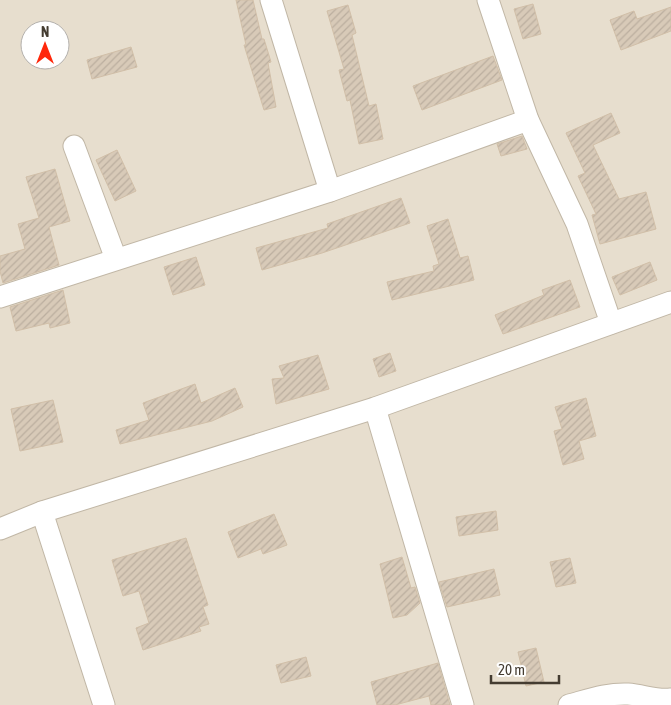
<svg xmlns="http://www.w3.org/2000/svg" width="671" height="705" viewBox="0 0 671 705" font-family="'Asap Condensed',sans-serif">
	<defs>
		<pattern id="building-hatch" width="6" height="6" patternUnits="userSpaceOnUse" patternTransform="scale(1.25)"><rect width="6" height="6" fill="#d8cab8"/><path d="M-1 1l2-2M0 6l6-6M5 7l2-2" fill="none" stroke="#bbae9f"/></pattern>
	</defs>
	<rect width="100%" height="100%" fill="#f3ede1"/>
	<path fill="#e7dece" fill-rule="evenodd" d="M0 0H671V705H0ZM30 30H60V60H30Z"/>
	<g fill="url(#building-hatch)" stroke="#d1bfa8">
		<path d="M236 0H253L262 39H264L271 62 268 63 276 107 264 110 244 45H246Z"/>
		<path d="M533 4 541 34 523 39 514 9Z"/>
		<path d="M348 5 356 33 352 35 369 106 376 104 383 139 359 144 350 100 347 101 339 70 344 69 327 11Z"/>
		<path d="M671 7V31L621 50 610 20 634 11 637 19Z"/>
		<path d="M131 47 137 67 92 79 87 60Z"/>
		<path d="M493 56 502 80 422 110 413 86Z"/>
		<path d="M611 113 620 133 593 145 619 199 646 192 656 229 600 244 592 215 596 214 578 176 585 173 566 133Z"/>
		<path d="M522 136 527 149 501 156 497 144Z"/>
		<path d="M117 150 136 191 115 201 96 160Z"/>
		<path d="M55 169 70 221 49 227 59 265 3 283 0 271V256L25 249 18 224 39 218 26 177Z"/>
		<path d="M401 198 410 223 322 253 262 270 256 248 328 228 327 224Z"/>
		<path d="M448 219 460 258 468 256 474 280 392 300 387 282 434 271 433 266 439 264 427 226Z"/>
		<path d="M196 257 205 285 173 295 164 267Z"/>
		<path d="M650 262 657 280 620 295 612 277Z"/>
		<path d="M570 280 580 307 503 334 495 315 544 295 542 290Z"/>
		<path d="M63 290 70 323 50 328 49 323 16 331 10 307Z"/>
		<path d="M390 353 396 371 379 377 373 359Z"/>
		<path d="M318 355 329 389 276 404 272 379 284 378 279 366Z"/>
		<path d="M195 384 201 403 235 388 243 407 212 421 120 444 116 430 149 420 143 403Z"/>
		<path d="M586 398 596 436 579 441 584 459 563 465 554 431 562 429 555 407Z"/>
		<path d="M53 400 63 442 20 451 11 409Z"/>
		<path d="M496 511 498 530 459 536 456 517Z"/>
		<path d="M274 514 287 545 263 554 261 549 238 558 228 532Z"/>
		<path d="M186 538 208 605 203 607 209 624 199 627 201 631 143 650 136 628 149 623 139 591 123 596 112 560Z"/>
		<path d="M402 557 411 588 415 587 420 603 407 615 393 618 380 564Z"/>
		<path d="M570 558 576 583 556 587 550 562Z"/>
		<path d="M494 569 500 595 447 607 439 582Z"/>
		<path d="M536 648 544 682 526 686 518 652Z"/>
		<path d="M306 657 311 676 281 683 276 665Z"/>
		<path d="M438 663 450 705H431L429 696 395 705H377L371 682Z"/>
	</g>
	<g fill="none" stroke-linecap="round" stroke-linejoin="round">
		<defs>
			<g id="minor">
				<path d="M271 0 330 191"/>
				<path d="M488 0 528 120 577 224 611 323"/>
				<path d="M74 146 116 259"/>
				<path d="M0 297 330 191 528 120"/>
				<path d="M375 408 463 705"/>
				<path d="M42 512 104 705"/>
				<path d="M0 529 42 512 375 408 671 302"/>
				<path d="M569 705C588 700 608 693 628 694 643 695 656 701 671 699"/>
			</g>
		</defs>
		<use href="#minor" stroke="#c1b7a6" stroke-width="23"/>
		<use href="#minor" stroke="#fff" stroke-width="21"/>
	</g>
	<g transform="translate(45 45)"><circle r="24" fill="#ffffff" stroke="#b4b1ad"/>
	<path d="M0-4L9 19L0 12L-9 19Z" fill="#ff280b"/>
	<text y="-8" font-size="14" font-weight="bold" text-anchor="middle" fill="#443c31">N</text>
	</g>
	<path d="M491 675v8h68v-8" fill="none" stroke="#443c31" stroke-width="2.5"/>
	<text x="498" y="675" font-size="15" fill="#443c31" stroke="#ffffff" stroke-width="4" paint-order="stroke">20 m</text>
</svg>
